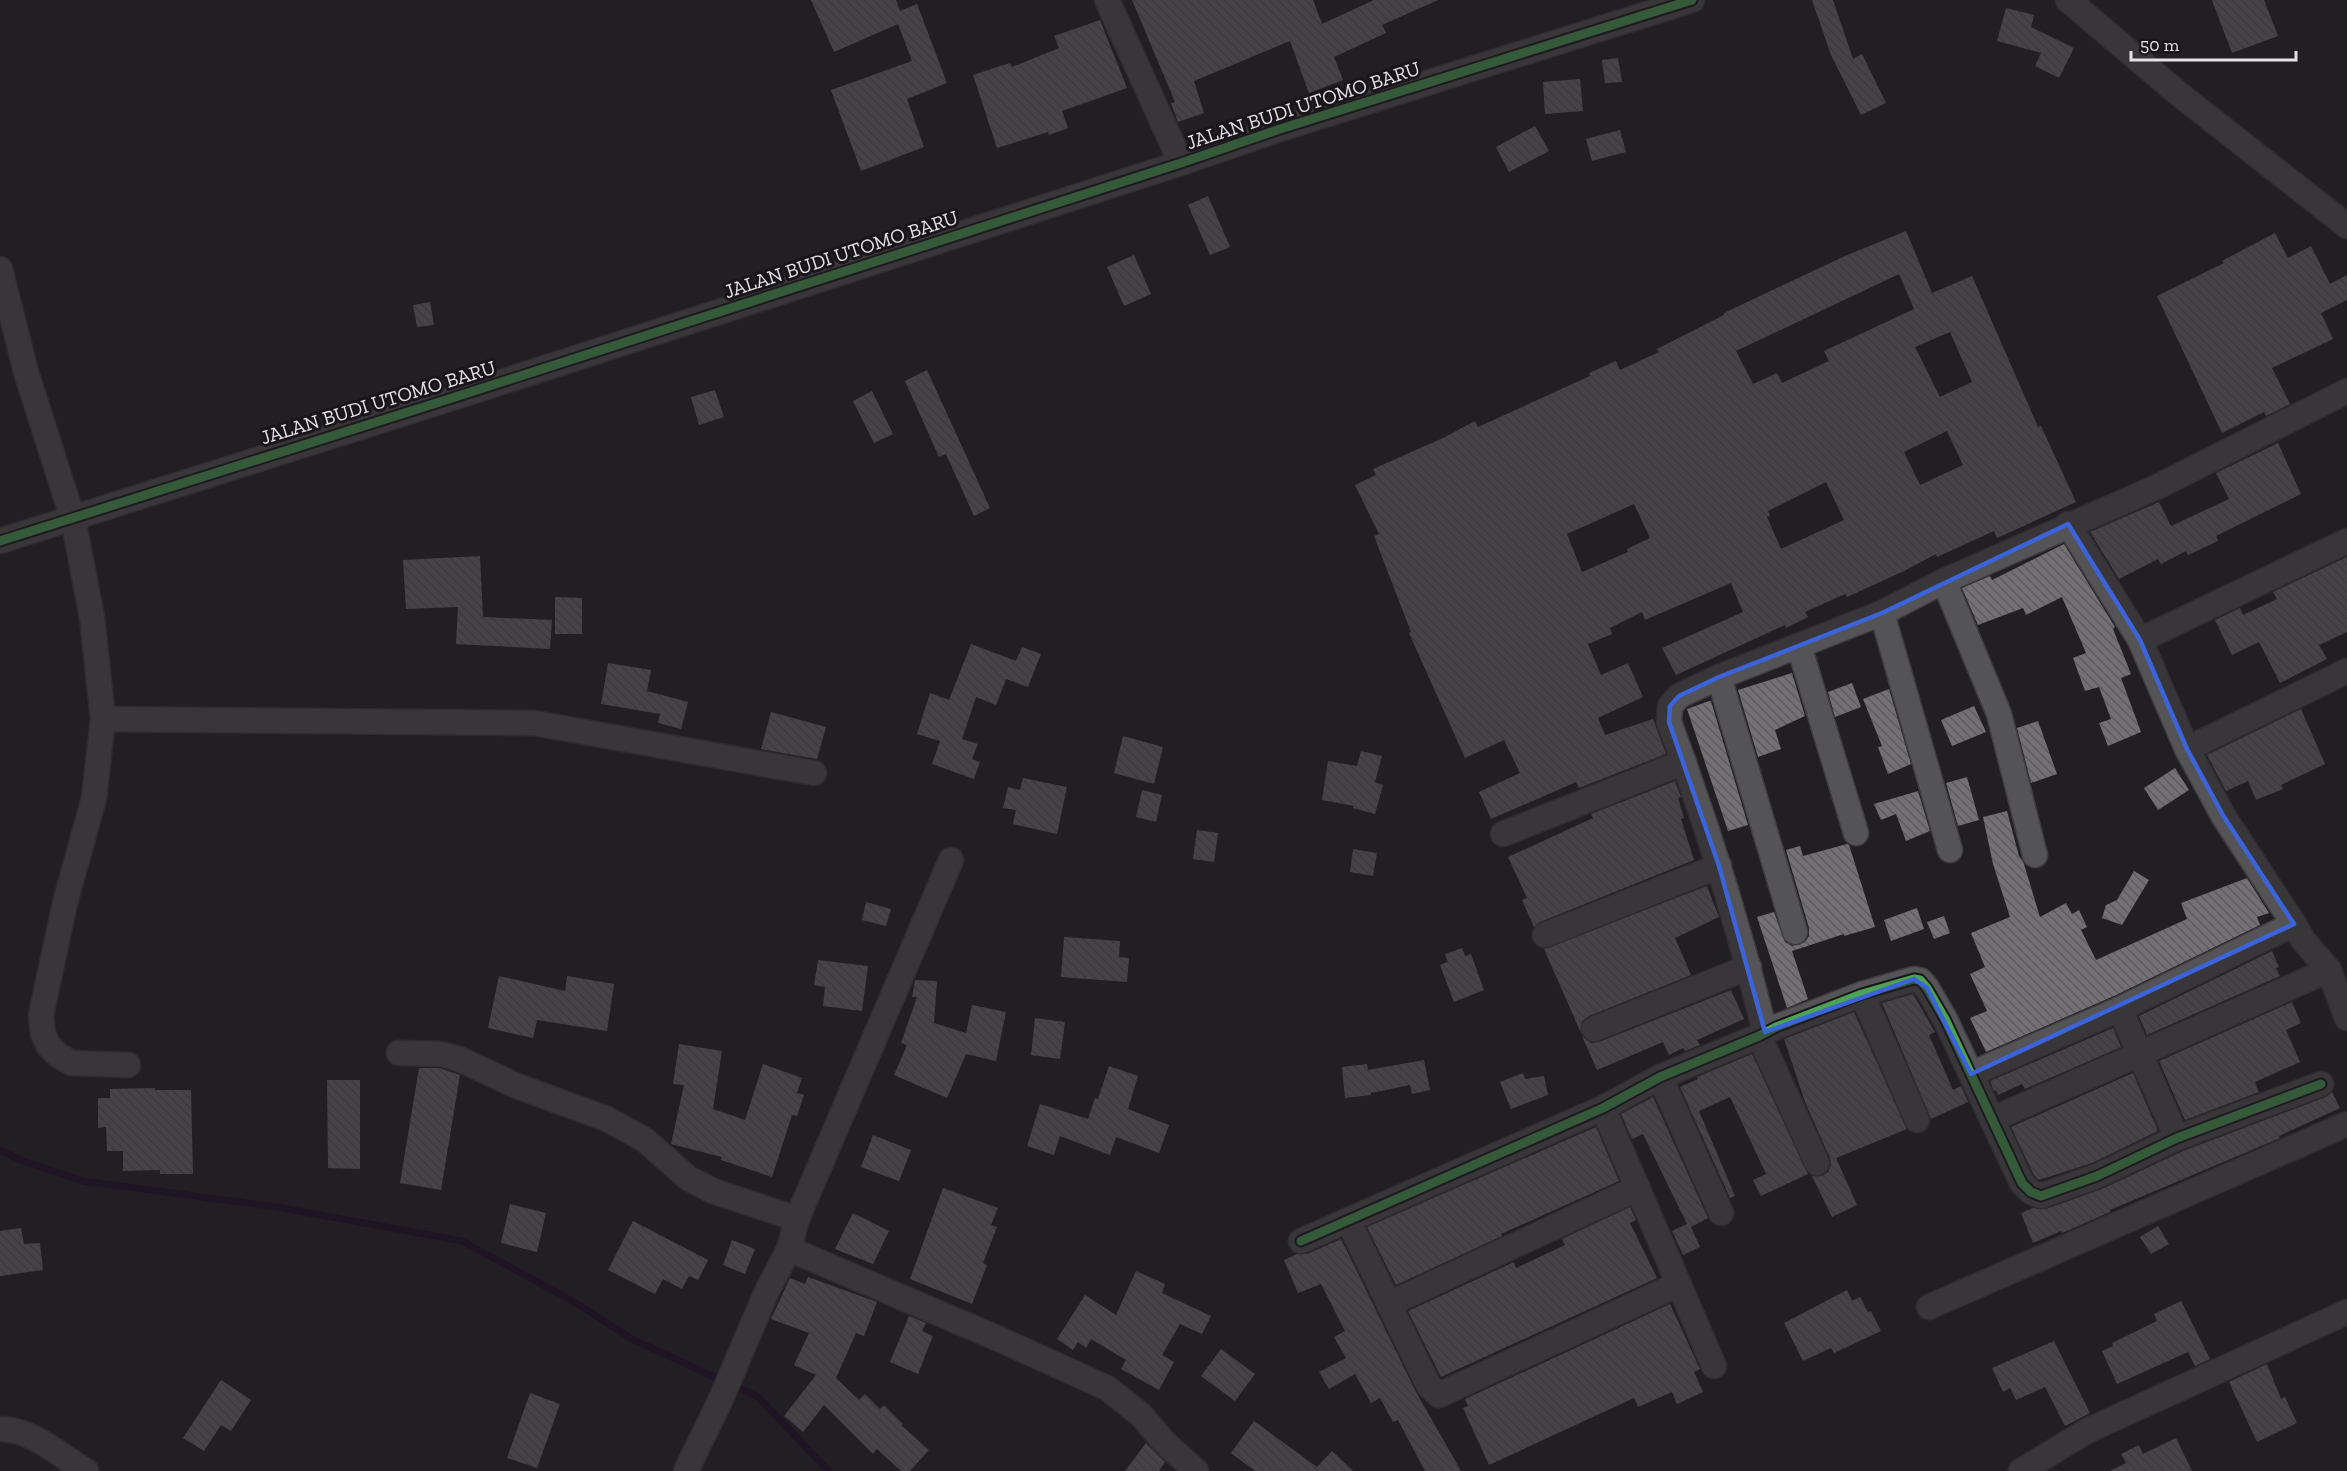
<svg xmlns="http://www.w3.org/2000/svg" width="2347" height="1471" viewBox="0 0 2347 1471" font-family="'Zilla Slab',serif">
	<defs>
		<pattern id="building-back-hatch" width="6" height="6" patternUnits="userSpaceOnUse" patternTransform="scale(1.5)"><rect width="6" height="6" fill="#727073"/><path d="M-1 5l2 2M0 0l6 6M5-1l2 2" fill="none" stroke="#5e5c5e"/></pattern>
	</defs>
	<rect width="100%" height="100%" fill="#221f24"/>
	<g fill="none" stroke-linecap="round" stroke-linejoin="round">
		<path stroke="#1a0823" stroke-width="7" d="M0 1150 23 1161 83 1181 277 1207 462 1241 576 1303 632 1339 758 1397 829 1471"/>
	</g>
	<g fill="url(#building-back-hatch)" fill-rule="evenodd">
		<path d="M811 0H896L900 11 917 4 947 83 907 99 924 147 861 171 831 90 912 61 898 24 834 52Z"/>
		<path d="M1132 0H1313L1322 24 1374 0H1438L1382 25 1386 33 1334 57 1343 80 1309 93 1290 41 1194 81 1204 113 1178 122 1171 103 1175 102Z"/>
		<path d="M1812 0H1833L1853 59 1862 54 1886 103 1861 115 1831 55Z"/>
		<path d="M2212 0H2264L2278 36 2232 53Z"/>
		<path d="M2006 8 2034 15 2031 27 2074 48 2059 78 2035 66 2041 53 1997 41Z"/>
		<path d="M1100 20 1127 88 1062 111 1068 128 1049 135 1048 132 997 148 973 75 1010 63 1012 67 1059 48 1054 36Z"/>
		<path d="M1618 58 1622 82 1605 83 1602 60Z"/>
		<path d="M1580 79 1583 111 1545 114 1543 82Z"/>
		<path d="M1535 126 1549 151 1509 172 1496 147Z"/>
		<path d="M1620 130 1626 152 1592 161 1586 139Z"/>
		<path d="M1208 196 1230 247 1210 255 1188 205Z"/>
		<path d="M1906 231 1932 293 1972 276 2038 427 2041 426 2076 502 1997 538 1994 531 1937 557 1936 554 1904 571 1847 597 1845 594 1805 612 1808 617 1786 628 1785 625 1676 675 1662 648 1743 612 1731 583 1645 620 1642 612 1610 628 1612 634 1588 644 1601 675 1628 663 1643 697 1598 718 1605 735 1653 719 1666 754 1579 788 1576 782 1491 819 1479 792 1520 773 1504 740 1465 758 1409 633 1411 632 1374 536 1379 534 1355 485 1376 475 1373 469 1443 438 1475 421 1478 427 1590 376 1589 373 1616 361 1620 370 1659 352 1657 349 1724 315V313L1845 256ZM1899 274 1914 309 1824 351 1829 361 1782 383 1777 373 1753 384 1736 351ZM1950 332 1972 382 1940 397 1915 347ZM1947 431 1963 465 1920 485 1904 452ZM1826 482 1844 520 1781 549 1767 517 1770 516 1768 511ZM1634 504 1650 538 1627 549 1628 552 1582 572 1567 534Z"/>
		<path d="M2275 233 2288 258 2311 246 2330 284 2347 275V300L2321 313 2333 339 2272 368 2290 404 2266 416 2264 412 2222 433 2157 296 2224 263 2222 261Z"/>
		<path d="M1134 255 1151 294 1124 306 1107 267Z"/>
		<path d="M430 302 434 325 417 327 413 305Z"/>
		<path d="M927 370 990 508 974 516 946 454 939 457 905 381Z"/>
		<path d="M715 390 724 417 699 425 691 397Z"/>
		<path d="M872 391 893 434 874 443 853 401Z"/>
		<path d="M2278 443 2301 494 2216 536 2218 541 2188 555 2186 551 2161 564 2158 559 2119 579 2090 532 2159 502 2171 526 2229 499 2216 473Z"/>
		<path d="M2064 544 2115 627 2113 629 2131 674 2121 678 2141 732 2108 746 2099 723 2111 719 2099 687 2085 691 2073 658 2086 653 2062 597 2026 615 2023 608 1978 625 1962 588 1990 576 1992 580Z"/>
		<path d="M480 556 483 617 552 620 550 649 456 644 458 607 406 609 403 560Z"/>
		<path d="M2347 557V632L2319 645 2327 659 2280 683 2259 642 2232 655 2215 620 2240 608 2243 615 2277 599 2273 592Z"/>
		<path d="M555 597 582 598V634H555Z"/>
		<path d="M971 644 1016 661 1022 647 1041 654 1028 687 1006 679 996 705 976 697 962 739 978 744 972 759 980 762 974 779 932 764 940 741 917 734 930 693 949 700Z"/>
		<path d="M608 663 651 670 647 691 688 702 681 729 658 723 660 714 601 704Z"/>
		<path d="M1792 673 1805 716 1775 730 1781 749 1758 757 1738 690Z"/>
		<path d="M1852 683 1861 707 1835 717 1828 692Z"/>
		<path d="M1889 689 1911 764 1888 774 1878 747 1882 746 1863 699Z"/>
		<path d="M1709 701H1711L1748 825 1728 831 1687 709Z"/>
		<path d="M1974 706 1986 732 1952 746 1941 720Z"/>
		<path d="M2301 709 2325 764 2281 785 2283 789 2256 800 2248 781 2226 791 2207 755Z"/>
		<path d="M771 712 826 727 817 759 761 749Z"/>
		<path d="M2038 721 2057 774 2031 783 2017 728Z"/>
		<path d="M1123 736 1163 747 1154 784 1114 773Z"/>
		<path d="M1361 751 1382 756 1375 782 1383 785 1375 814 1353 808 1354 806 1322 800 1328 761 1357 766Z"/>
		<path d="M2175 768 2189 790 2158 810 2144 788Z"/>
		<path d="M1967 777 1979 820 1958 826 1946 783Z"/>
		<path d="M1023 778 1067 787 1057 834 1013 824 1016 810 1003 808 1008 787 1020 790Z"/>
		<path d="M1675 781 1681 797 1678 798 1684 818 1681 819 1694 860 1540 922 1534 927 1522 900 1527 898 1508 857 1593 818 1591 814Z"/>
		<path d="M1142 790 1162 795 1156 822 1136 817Z"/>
		<path d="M1918 791 1930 831 1906 841 1896 814 1881 820 1874 804Z"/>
		<path d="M2007 811 2019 856 2023 861 2040 917 2066 903 2072 914 2079 910 2087 927 2081 930 2096 960 2187 919 2181 903 2247 878 2269 913 2257 917 2260 925 2114 996 1986 1052 1970 1018 1987 1011 1970 974 1985 967 1971 933 2010 917 1993 864 1983 817Z"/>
		<path d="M1197 830 1218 833 1214 862 1193 859Z"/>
		<path d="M1847 844 1849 845 1875 927 1844 936V934L1792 951 1808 999 1787 1008 1757 917 1774 912 1785 942 1792 946 1805 942 1809 936V928L1786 850 1800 846 1803 856Z"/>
		<path d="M1353 849 1377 853 1373 876 1350 872Z"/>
		<path d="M2134 871 2149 880 2122 925 2102 918 2106 905 2117 900Z"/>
		<path d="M1707 886 1719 917 1675 938 1691 975 1589 1016 1582 1021 1581 1033 1544 949Z"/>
		<path d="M866 902 891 909 886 926 862 920Z"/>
		<path d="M1917 908 1924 929 1891 941 1884 920Z"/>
		<path d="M1944 916 1950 933 1934 939 1927 922Z"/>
		<path d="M1064 937 1120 941 1119 957 1129 958 1127 982 1061 977Z"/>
		<path d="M1462 948 1465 956 1471 954 1484 990 1454 1002 1440 965 1448 962 1445 954Z"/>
		<path d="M2272 951 2279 967 2276 968 2280 976 2147 1035 2139 1016Z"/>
		<path d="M818 960 868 966 862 1011 823 1006 825 987 814 985Z"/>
		<path d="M499 976 565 991 567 976 614 984 607 1031 537 1020 533 1038 488 1028Z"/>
		<path d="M915 980 937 981 934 1023 966 1033 972 1005 1006 1012 996 1061 966 1054 947 1098 894 1075 907 1045 901 1043 917 997H912Z"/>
		<path d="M1731 990 1744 1019 1697 1040 1700 1045 1685 1051 1683 1048 1669 1055 1663 1042 1597 1070 1582 1036 1591 1043 1599 1042Z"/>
		<path d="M1913 994 1935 1032 1929 1035 1953 1090 1961 1086 1968 1102 1931 1119 1882 1003Z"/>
		<path d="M2292 1002 2301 1023 2286 1030 2300 1062 2255 1082 2259 1092 2185 1120 2159 1061Z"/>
		<path d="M1854 1012 1907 1129 1836 1158 1857 1205 1832 1217 1812 1176H1822L1828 1172 1831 1165 1830 1158 1805 1102 1784 1039Z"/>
		<path d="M1035 1018 1065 1022 1060 1059 1031 1055Z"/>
		<path d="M2113 1028 2121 1047 2025 1089 2022 1084 1998 1095 1996 1090 1994 1091 1990 1081Z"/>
		<path d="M679 1044 722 1051 713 1109 745 1120 763 1064 802 1078 797 1093 804 1095 797 1116 792 1115 772 1177 721 1160 722 1157 671 1144 684 1085 673 1084Z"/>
		<path d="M1752 1054 1808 1174 1761 1196 1753 1180 1766 1174 1730 1097 1699 1111 1735 1196 1730 1198 1680 1087 1698 1079 1697 1077Z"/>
		<path d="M1424 1060 1430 1090 1412 1094 1410 1085 1371 1093V1095L1345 1098 1342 1067 1367 1064 1368 1070Z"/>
		<path d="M1109 1066 1138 1076 1128 1109 1169 1125 1159 1153 1116 1137 1110 1155 1060 1136 1054 1155 1027 1146 1040 1104 1088 1119 1095 1098 1098 1099Z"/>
		<path d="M419 1068H439L460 1075 441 1190 400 1183Z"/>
		<path d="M1523 1073 1525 1079 1544 1076 1548 1095 1511 1109 1500 1082Z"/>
		<path d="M2133 1073 2158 1131 2092 1163 2039 1180 2034 1175 2011 1127Z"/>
		<path d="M327 1080H360V1169L328 1168Z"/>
		<path d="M155 1088V1090H191L193 1174H160V1170L123 1171V1151H107L106 1127 98 1128V1098H110V1089Z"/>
		<path d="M2332 1092 2340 1108 2279 1136 2280 1138 2110 1210V1212L2062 1233 2061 1231 2033 1243 2021 1213 2033 1208 2046 1209 2102 1189 2183 1151 2326 1097Z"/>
		<path d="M1653 1097 1708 1218 1691 1227 1700 1247 1683 1255 1672 1231 1687 1224 1643 1134 1632 1139 1621 1114Z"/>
		<path d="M1596 1127 1619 1181 1501 1234 1502 1236 1396 1285 1367 1227Z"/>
		<path d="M873 1135 911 1150 899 1181 861 1167Z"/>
		<path d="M943 1188 998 1208 991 1225 997 1227 983 1263 987 1265 972 1304 910 1279Z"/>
		<path d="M510 1204 546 1213 537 1252 501 1243Z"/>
		<path d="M1630 1207 1636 1220 1630 1223 1657 1278 1441 1377 1408 1311 1514 1262 1516 1268 1565 1245 1562 1239Z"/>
		<path d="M853 1213 889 1231 873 1264 835 1249Z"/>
		<path d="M633 1221 708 1260 698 1280 689 1276 682 1289 663 1279 655 1294 608 1270Z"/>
		<path d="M2158 1226 2169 1244 2151 1254 2140 1237Z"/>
		<path d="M21 1228 24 1244 40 1243 43 1270 0 1276V1231Z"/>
		<path d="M1341 1239 1416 1392 1461 1471H1425L1398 1420 1393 1422 1380 1398 1371 1403 1355 1374 1329 1389 1319 1372 1346 1358 1334 1337 1345 1331 1321 1284 1298 1293 1284 1260 1297 1254H1307Z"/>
		<path d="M732 1240 755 1249 745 1274 723 1265Z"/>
		<path d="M1136 1271 1165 1284 1162 1293 1211 1316 1202 1334 1180 1324 1162 1355 1174 1362 1159 1390 1121 1369 1126 1360 1091 1339 1086 1348 1078 1342 1073 1350 1057 1339 1085 1295 1116 1315Z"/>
		<path d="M808 1277 877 1302 864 1336 856 1333 836 1378 859 1400 865 1394 880 1409 884 1405 903 1424 901 1425 929 1450 910 1471H901L877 1449 873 1454 824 1405 803 1432 784 1416 816 1375 794 1365 809 1333 771 1319 790 1278 805 1284Z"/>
		<path d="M1847 1290 1852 1301 1860 1297 1868 1312 1871 1311 1881 1331 1834 1353 1831 1348 1803 1361 1784 1323Z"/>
		<path d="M2181 1301 2210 1359 2195 1366 2188 1352 2117 1384 2102 1351 2113 1346 2112 1343 2157 1321 2154 1314Z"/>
		<path d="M1670 1304 1700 1369 1694 1372 1703 1392 1677 1404 1672 1392 1638 1407 1634 1398 1489 1465 1463 1408 1468 1406 1465 1399Z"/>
		<path d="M909 1316 926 1323 922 1331 933 1336 918 1374 890 1362Z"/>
		<path d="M2054 1341 2090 1413 2065 1426 2045 1387 2016 1400 2010 1388 2003 1392 1992 1368Z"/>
		<path d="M1221 1349 1255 1374 1235 1401 1201 1376Z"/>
		<path d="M2267 1364 2281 1399 2285 1397 2297 1423 2257 1442 2229 1382Z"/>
		<path d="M221 1380 251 1400 231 1431 221 1425 204 1451 183 1438Z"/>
		<path d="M530 1393 560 1404 537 1468 507 1458Z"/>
		<path d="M1254 1421 1317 1467 1332 1451 1353 1471H1255L1231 1453Z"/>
		<path d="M2176 1438 2192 1471H2110L2126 1463 2121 1454 2139 1445 2143 1454Z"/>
		<path d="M1146 1443 1165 1462 1159 1471H1125Z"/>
	</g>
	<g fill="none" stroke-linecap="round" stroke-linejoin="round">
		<defs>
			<g id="minor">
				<path d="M1107 0 1181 163"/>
				<path d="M2068 0 2179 94 2347 226"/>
				<path d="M0 269 26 372 73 519 92 617 103 719 94 798 65 903 41 1015 43 1034 49 1046 58 1055 71 1063 128 1065"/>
				<path d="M2068 524 2140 640 2187 749 2224 817 2294 924"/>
				<path d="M0 541 449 399 1181 163 1280 129 1692 0"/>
				<path d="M1944 581 1999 714 2035 855"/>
				<path d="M1882 613 1950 850"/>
				<path d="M2140 640 2347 541"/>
				<path d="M1799 646 1856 833"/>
				<path d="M1719 677 1795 932"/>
				<path d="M103 719 534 723 814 773"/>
				<path d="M2187 749 2347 671"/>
				<path d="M1503 834 1684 762"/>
				<path d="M1545 935 1719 866"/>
				<path d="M1862 994 1917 1120"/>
				<path d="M2120 1009 2177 1138"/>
				<path d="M1594 1029 1749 967"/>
				<path d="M1765 1032C1739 927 1707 824 1669 722L1670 706 1679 696 1719 677 1882 613 1944 581 2157 487 2347 391"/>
				<path d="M1759 1036 1817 1163"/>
				<path d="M399 1053 441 1054 459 1059 517 1086 607 1119 645 1140 688 1178 713 1191 797 1219"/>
				<path d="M1971 1074 2120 1009 2294 924 2303 940 2329 970 2347 1018"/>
				<path d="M1660 1077 1721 1213"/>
				<path d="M1603 1108 1714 1366"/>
				<path d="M1993 1119 2329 970"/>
				<path d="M1348 1220 1429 1386 1439 1395 1679 1284"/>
				<path d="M1301 1241 1603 1108 1660 1077 1759 1036 1776 1027 1862 994 1914 979 1920 980 1927 988 1945 1019 2022 1183 2031 1192 2041 1196 2097 1176 2177 1138 2321 1084"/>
				<path d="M789 1249 999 1339 1107 1388 1141 1415 1165 1443 1196 1471"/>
				<path d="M1389 1304 1638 1188"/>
				<path d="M1929 1307 2347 1124"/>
				<path d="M0 1429C31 1429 60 1455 86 1471"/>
				<path d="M686 1471 720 1401 767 1291 789 1249 797 1219 951 860"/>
				<path d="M2021 1471 2087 1431 2347 1312"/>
			</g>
		</defs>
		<use href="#minor" stroke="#3f3c41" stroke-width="27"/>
		<use href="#minor" stroke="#545356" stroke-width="24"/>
		<defs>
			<g id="cycleway">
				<path d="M0 541 449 399 1181 163 1280 129 1692 0"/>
				<path d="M1301 1241 1603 1108 1660 1077 1759 1036 1776 1027 1862 994 1914 979 1920 980 1927 988 1945 1019 2022 1183 2031 1192 2041 1196 2097 1176 2177 1138 2321 1084"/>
			</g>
		</defs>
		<use href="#cycleway" stroke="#19151b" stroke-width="13"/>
		<use href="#cycleway" stroke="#4ca352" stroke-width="9"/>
	</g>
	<path d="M0 0H2347V1471H0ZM2068 524 2140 640 2187 749 2224 817 2294 924 1971 1074 1927 988 1914 979 1765 1032 1719 866 1669 722 1670 706 1679 696 1719 677 1882 613Z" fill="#221f24" fill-opacity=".55" fill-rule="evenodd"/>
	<path fill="none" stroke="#3b64da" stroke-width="4.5" stroke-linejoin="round" d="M2068 524 2140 640 2187 749 2224 817 2294 924 1971 1074 1927 988 1914 979 1765 1032 1719 866 1669 722 1670 706 1679 696 1719 677 1882 613Z"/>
	<g text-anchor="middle" stroke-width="6" stroke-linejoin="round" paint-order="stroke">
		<g font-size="20" fill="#e5e2e7" stroke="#19151b">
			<text transform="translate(1303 105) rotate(-18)" y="7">JALAN BUDI UTOMO BARU</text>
			<text transform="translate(841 254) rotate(-18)" y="7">JALAN BUDI UTOMO BARU</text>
			<text transform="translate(378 402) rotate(-17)" y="7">JALAN BUDI UTOMO BARU</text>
		</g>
	</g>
	<path d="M2131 51v9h165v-9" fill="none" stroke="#e5e2e7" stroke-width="3"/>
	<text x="2140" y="51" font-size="18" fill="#e5e2e7" stroke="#19151b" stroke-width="4.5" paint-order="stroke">50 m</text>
</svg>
